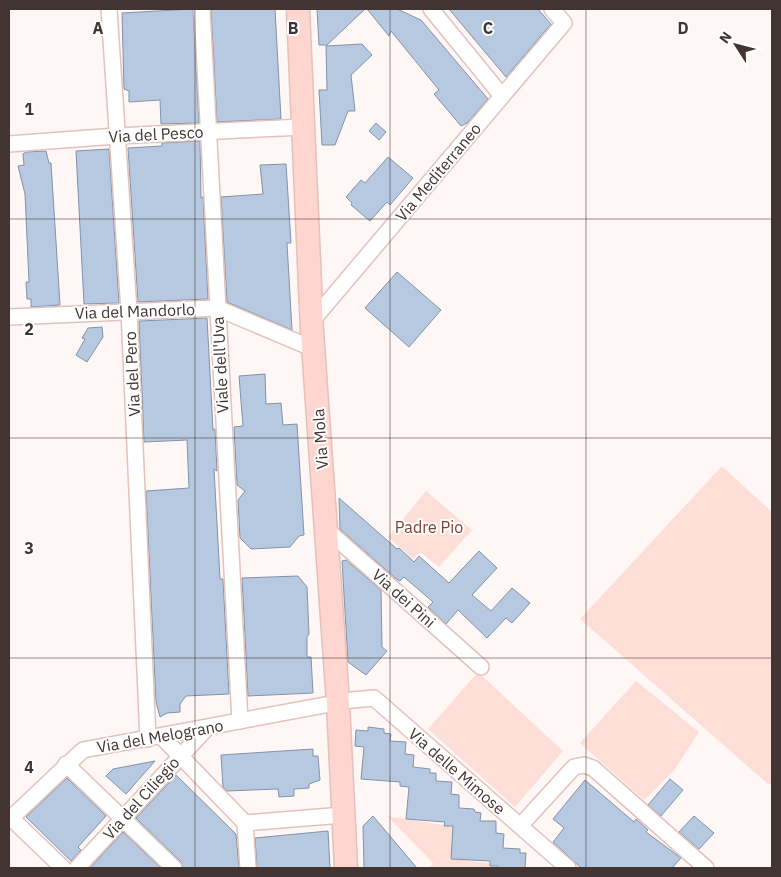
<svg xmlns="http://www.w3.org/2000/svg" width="781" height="877" viewBox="0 0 781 877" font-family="'IBM Plex Sans',sans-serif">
	<rect width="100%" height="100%" fill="#fef7f6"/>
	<g fill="#fedfd8">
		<path d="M722 466 772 512V781L769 785 580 619Z"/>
		<path d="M426 491 472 530 439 567 420 552 413 559 388 537Z"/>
		<path d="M478 672 563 751 515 807 428 729Z"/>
		<path d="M636 681 699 732 673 772 644 800 580 743Z"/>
		<path d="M387 816 455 827V859L502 865 501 868H429L433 863Z"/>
	</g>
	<g fill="#b6c9e0" stroke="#8193a9">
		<path d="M193 9 199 123 161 124 160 100 129 102V91L124 89 122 13Z"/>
		<path d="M211 9H275L281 119 217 122Z"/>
		<path d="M317 9H365L327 45H319Z"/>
		<path d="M367 9H397L421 20 488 99 467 123 461 126 434 94 439 90 391 31 389 36Z"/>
		<path d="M449 9H538L551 24 506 77Z"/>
		<path d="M362 44 372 55 351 75 355 111H348L335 145H322L319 90H327L326 46Z"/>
		<path d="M376 123 386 132 379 140 369 131Z"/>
		<path d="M200 141 201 198 203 197 208 299 138 302 128 148 162 146V143Z"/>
		<path d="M109 149 119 303 84 304 76 151Z"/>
		<path d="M46 151 49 163H51L60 305 31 307V299H27L26 282H29L25 194 18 166 24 165 23 154 26 152Z"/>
		<path d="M388 157 413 178 390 205 387 202 370 221 351 205 352 203 346 197 361 180 365 183Z"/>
		<path d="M286 164 291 243H287L292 330 227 302 221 197 263 194 260 165Z"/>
		<path d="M397 272 441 310 409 347 365 308Z"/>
		<path d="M207 318 213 430 215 429 217 471 214 469 220 579H223L229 694 186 696 180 704V712L167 713 160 717 156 702 146 491 189 488 187 440 144 442 139 321Z"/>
		<path d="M102 327 103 337 87 362 76 355 85 339 82 338 88 328Z"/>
		<path d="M265 374 266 404 281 403 283 425 297 424 304 535 299 536 290 547 251 549 240 538 238 500 245 491 237 485 234 427 243 426 239 376Z"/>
		<path d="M339 498 397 549 399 548 414 562 419 556 449 583 479 551 497 568 472 595 491 611 512 588 530 603 512 623 506 618 487 638 458 610 446 624 428 607 433 602 404 577 400 581 395 578 340 529Z"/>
		<path d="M346 560 381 590 382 647 387 651 366 675 348 662 342 561Z"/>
		<path d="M298 576 307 587 309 634 307 637V657H311L313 693 248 696 242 578Z"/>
		<path d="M368 727 384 729V733L391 734 390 741 406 742 405 754 414 755 413 767 430 769V773H436V781L452 782 451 794 459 795V808L474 809 475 812 481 813 480 821H496V833L504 834 503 848 520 849V853H526L525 868H498V866H490V861L451 859 453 826H444L445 822 406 819 409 787 400 786V782L361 779 364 747 355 746 356 730 368 731Z"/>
		<path d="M313 749V756H318L320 780 309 784V788L294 789V796L279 797 278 789 227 791 223 787 221 755Z"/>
		<path d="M155 761 126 794 106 776 113 769Z"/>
		<path d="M176 775 236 834 239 868H183L180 861 136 818Z"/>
		<path d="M67 778 106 816 78 847 81 850 71 861 26 817Z"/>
		<path d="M670 779 683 790 661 816 648 805Z"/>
		<path d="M585 780 634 822 636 819 648 830 646 832 681 858 672 868H581L553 842 564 828 553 819Z"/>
		<path d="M373 816 417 868H364L363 826Z"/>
		<path d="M694 816 714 833 699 849 679 832Z"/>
		<path d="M328 831 330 868H257L255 838Z"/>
		<path d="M123 832 161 868H90Z"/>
	</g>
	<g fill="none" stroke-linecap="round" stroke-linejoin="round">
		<defs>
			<g id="minor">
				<path d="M109 9 129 311 148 739"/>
				<path d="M202 9 240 721"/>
				<path d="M431 9 502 96"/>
				<path d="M9 144 116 136 303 127"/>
				<path d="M9 317 217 308 314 349"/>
				<path d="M312 321 564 23 552 9"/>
				<path d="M327 530 481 667"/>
				<path d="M162 737 245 823 343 815"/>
				<path d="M66 764 174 868"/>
				<path d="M11 818 63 868"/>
				<path d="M9 820 83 750 352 700 374 698 568 868"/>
				<path d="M245 823 248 868"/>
				<path d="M520 826 574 767 584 765 593 768 706 868"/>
				<path d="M77 868 206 729"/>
			</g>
			<path id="secondary" d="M298 9 312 331 338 703 346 868"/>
		</defs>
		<use href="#minor" stroke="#e3c2bb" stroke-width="18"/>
		<use href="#secondary" stroke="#e3c2bb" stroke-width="25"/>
		<use href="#minor" stroke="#fff" stroke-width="15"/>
		<use href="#secondary" stroke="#fed6cf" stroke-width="22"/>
	</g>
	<path fill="none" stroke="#413431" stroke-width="1" stroke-opacity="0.55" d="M195 9V868M390 9V868M586 9V868M9 219H772M9 438H772M9 658H772"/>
	<g text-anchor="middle" stroke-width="4" stroke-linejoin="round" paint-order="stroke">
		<g font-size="16" fill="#413431" stroke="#fff">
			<text transform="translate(156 134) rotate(-3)" y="6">Via del Pesco</text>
			<text transform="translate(438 172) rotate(-50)" y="6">Via Mediterraneo</text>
			<text transform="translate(135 311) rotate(-2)" y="6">Via del Mandorlo</text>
			<text transform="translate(220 365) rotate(-93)" y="6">Viale dell'Uva</text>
			<text transform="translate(132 374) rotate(-93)" y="6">Via del Pero</text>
			<text transform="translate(320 439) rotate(-94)" y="6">Via Mola</text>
			<text transform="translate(404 598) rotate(42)" y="6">Via dei Pini</text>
			<text transform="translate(160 736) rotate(-10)" y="6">Via del Melograno</text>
			<text transform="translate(457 771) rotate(41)" y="6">Via delle Mimose</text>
			<text transform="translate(141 798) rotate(-48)" y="6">Via del Ciliegio</text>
		</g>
		<g font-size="16" fill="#804134" stroke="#fff">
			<text x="429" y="533">Padre Pio</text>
		</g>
	</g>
	<g font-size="16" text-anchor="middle" font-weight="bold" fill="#413431" stroke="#fff" stroke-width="4" stroke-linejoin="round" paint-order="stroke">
		<text x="98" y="34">A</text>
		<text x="293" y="34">B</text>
		<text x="488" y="34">C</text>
		<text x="683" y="34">D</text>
		<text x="29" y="115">1</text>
		<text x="29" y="335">2</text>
		<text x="29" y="554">3</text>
		<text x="29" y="773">4</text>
	</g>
	<rect width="781" height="877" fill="none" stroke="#413431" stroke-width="20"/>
	<g transform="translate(736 45) rotate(306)" stroke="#ffffff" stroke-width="4" paint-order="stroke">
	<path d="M0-4L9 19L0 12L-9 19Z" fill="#413431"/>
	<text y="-8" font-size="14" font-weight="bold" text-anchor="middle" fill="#413431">N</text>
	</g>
</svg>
